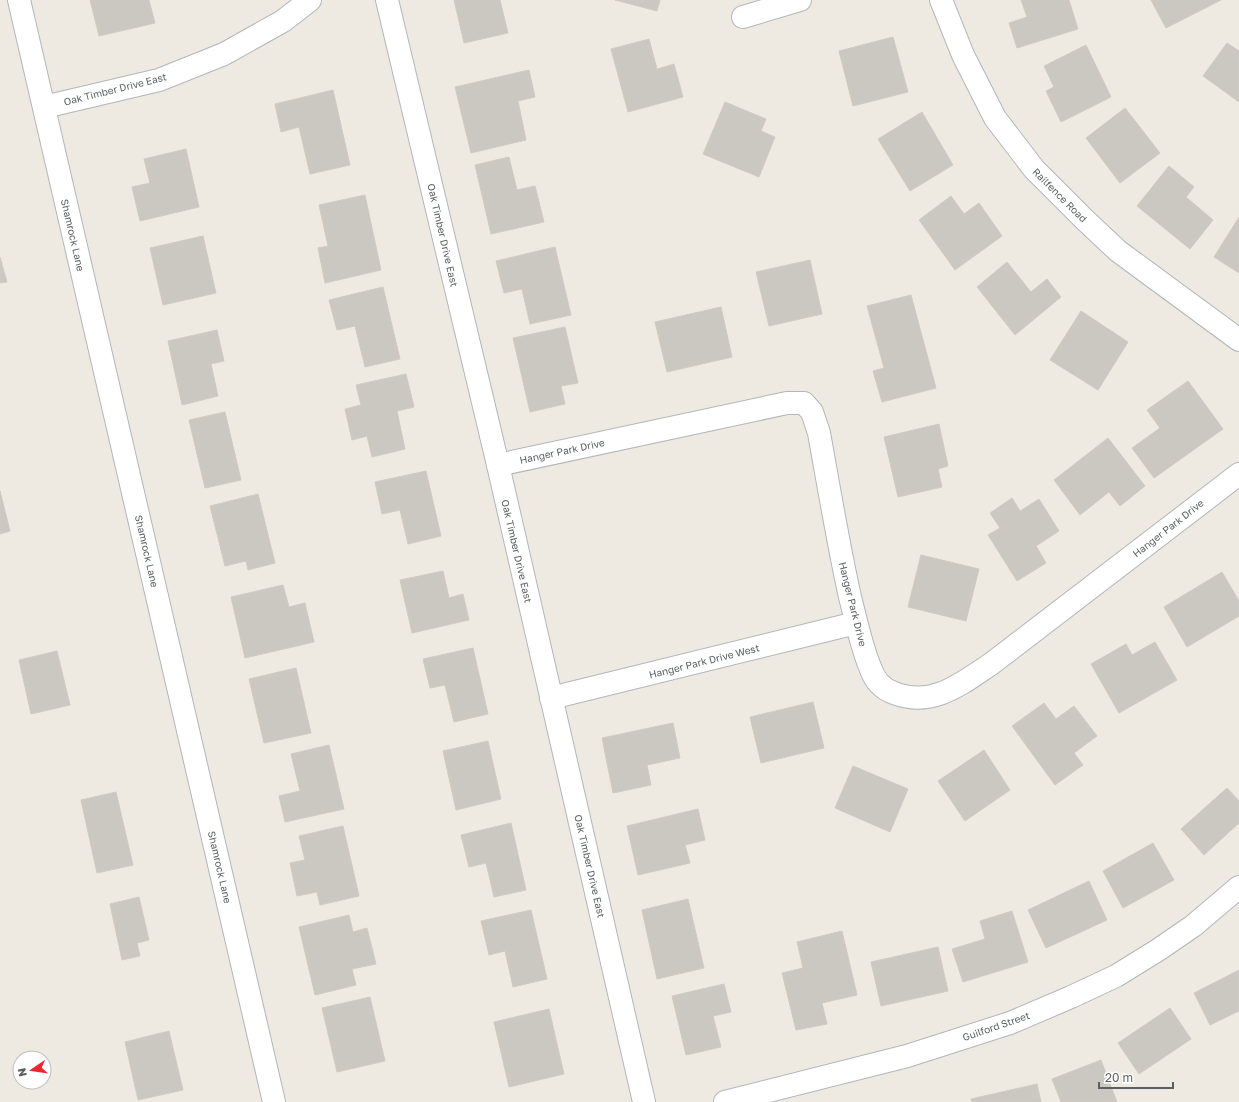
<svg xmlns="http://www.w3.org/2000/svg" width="1239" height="1102" viewBox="0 0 1239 1102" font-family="'Golos Text',sans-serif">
	<rect width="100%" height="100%" fill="#eeeae2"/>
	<g fill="#cbc7c1" stroke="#d3cac0">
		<path d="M90 0H149L155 23 99 36Z"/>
		<path d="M454 0H500L508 33 464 43Z"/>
		<path d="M615 0H660L657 11Z"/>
		<path d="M1021 0H1069L1078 29 1017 48 1009 23 1027 17Z"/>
		<path d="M1151 0H1221L1166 28Z"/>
		<path d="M893 37 908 92 853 106 839 51Z"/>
		<path d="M649 39 657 69 674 64 683 97 628 112 611 49Z"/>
		<path d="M1227 43 1239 51V102L1203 76Z"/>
		<path d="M1086 45 1111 97 1061 122 1046 91 1054 87 1044 66Z"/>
		<path d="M529 70 535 97 518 101 526 140 471 153 455 87Z"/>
		<path d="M333 90 350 165 310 174 299 127 281 132 275 104Z"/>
		<path d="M725 102 766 119 761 131 775 137 759 177 703 154Z"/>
		<path d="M1125 108 1160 153 1120 183 1086 138Z"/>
		<path d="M922 112 953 165 910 191 878 139Z"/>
		<path d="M186 149 199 207 140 221 132 187 150 183 144 159Z"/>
		<path d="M509 157 517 190 535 186 544 222 491 234 475 165Z"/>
		<path d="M1169 166 1194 187 1186 197 1213 220 1190 249 1137 206Z"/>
		<path d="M365 195 381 270 325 283 318 248 328 246 319 205Z"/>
		<path d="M951 196 964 214 979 203 1002 236 955 270 919 220Z"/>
		<path d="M1239 217V273L1214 257Z"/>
		<path d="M203 236 216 293 163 305 150 248Z"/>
		<path d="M555 247 571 315 530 324 522 289 504 293 496 261Z"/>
		<path d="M0 257 7 282 0 283Z"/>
		<path d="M810 260 822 314 769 326 756 272Z"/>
		<path d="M1007 262 1031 292 1047 279 1061 297 1015 335 977 287Z"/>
		<path d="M383 287 400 359 365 367 355 326 337 330 329 300Z"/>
		<path d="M911 295 936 388 882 402 873 371 884 368 867 306Z"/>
		<path d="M721 307 732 357 667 372 655 322Z"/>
		<path d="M1081 311 1128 342 1098 390 1050 360Z"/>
		<path d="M565 327 578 383 561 386 565 404 530 412 513 338Z"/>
		<path d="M217 330 224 361 211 364 218 396 182 405 168 341Z"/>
		<path d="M406 374 414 407 397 411 405 449 372 457 367 436 352 440 345 409 361 405 356 385Z"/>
		<path d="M1188 381 1223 429 1154 478 1132 448 1160 428 1147 410Z"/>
		<path d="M225 412 241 480 205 488 189 420Z"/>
		<path d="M939 424 948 466 938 469 942 487 898 497 884 437Z"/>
		<path d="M1108 438 1145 486 1120 506 1109 492 1080 515 1054 480Z"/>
		<path d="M426 471 441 536 408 544 400 510 382 514 375 482Z"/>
		<path d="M0 491 10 531 0 534Z"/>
		<path d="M258 494 275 563 248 570 246 561 225 566 210 506Z"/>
		<path d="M1012 498 1020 511 1039 499 1059 531 1036 546 1046 563 1017 581 988 535 1000 528 990 513Z"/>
		<path d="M921 555 979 569 966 621 908 607Z"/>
		<path d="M443 571 449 598 463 594 469 620 412 633 400 580Z"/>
		<path d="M1222 572 1239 601V616L1187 647 1164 607Z"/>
		<path d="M283 585 289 607 305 603 314 642 245 658 231 597Z"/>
		<path d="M1155 642 1177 680 1119 713 1091 664 1126 644 1132 655Z"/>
		<path d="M473 648 488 714 454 722 445 685 430 688 423 659Z"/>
		<path d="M57 651 70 705 31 714 19 660Z"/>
		<path d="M296 668 311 733 264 743 249 679Z"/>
		<path d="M813 702 824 748 761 763 750 717Z"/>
		<path d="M1044 703 1056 719 1074 706 1097 736 1074 753 1083 765 1055 785 1012 726Z"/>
		<path d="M673 723 680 758 647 765 651 785 613 793 602 738Z"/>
		<path d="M488 741 501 799 456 810 443 751Z"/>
		<path d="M329 745 344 809 285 822 279 796 300 791 291 754Z"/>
		<path d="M984 750 1010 790 965 821 938 781Z"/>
		<path d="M853 766 908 789 890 832 835 808Z"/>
		<path d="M1227 788 1239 801V823L1204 855 1181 829Z"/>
		<path d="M116 792 133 865 97 873 81 800Z"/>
		<path d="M698 809 705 840 685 845 690 863 638 875 627 826Z"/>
		<path d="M511 823 526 890 494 897 486 863 469 867 461 835Z"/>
		<path d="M343 826 359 896 320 905 317 892 297 896 290 863 305 860 299 836Z"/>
		<path d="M1153 843 1174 880 1123 908 1103 871Z"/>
		<path d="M1089 881 1107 920 1046 948 1028 910Z"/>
		<path d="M139 897 149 940 137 943 140 956 122 960 110 904Z"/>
		<path d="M688 899 704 968 657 979 642 910Z"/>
		<path d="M531 910 547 979 513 987 505 951 489 955 481 921Z"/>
		<path d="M1012 911 1028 962 963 982 952 949 985 939 980 921Z"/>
		<path d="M349 915 353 932 367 928 376 964 352 969 356 985 315 995 299 927Z"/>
		<path d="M842 931 857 995 822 1003 827 1024 796 1030 782 973 803 968 797 942Z"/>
		<path d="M938 947 948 991 881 1006 871 962Z"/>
		<path d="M1239 970V1011L1210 1025 1194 993Z"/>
		<path d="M724 984 731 1012 713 1016 721 1047 686 1055 672 996Z"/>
		<path d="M370 997 385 1061 337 1072 322 1008Z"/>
		<path d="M1170 1008 1191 1039 1139 1074 1118 1043Z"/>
		<path d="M549 1009 564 1074 509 1087 494 1022Z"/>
		<path d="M169 1031 183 1090 138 1100 125 1042Z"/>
		<path d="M1101 1060 1117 1102H1061L1052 1079Z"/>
		<path d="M1037 1084 1041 1102H972L971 1099Z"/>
	</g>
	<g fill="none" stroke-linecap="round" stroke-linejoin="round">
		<defs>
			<g id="minor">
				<path d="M19 0 274 1102"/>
				<path d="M387 0 498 465 644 1102"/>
				<path d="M941 0 963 55 995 118 1034 169 1085 220 1118 251 1239 340"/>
				<path d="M743 17 800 0"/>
				<path d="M44 107 159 80 224 54 283 21 310 0"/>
				<path d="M498 465 787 403H804L812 412 819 433C829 488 838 543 850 597 856 620 861 645 870 667 874 679 882 689 894 693 932 708 961 684 991 664L1239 474"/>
				<path d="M551 698 856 623"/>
				<path d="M725 1102 907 1056 1010 1023 1071 997 1116 976 1158 950 1193 926 1239 887"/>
			</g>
		</defs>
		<use href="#minor" stroke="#b2b6ba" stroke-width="24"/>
		<use href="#minor" stroke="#fff" stroke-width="22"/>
	</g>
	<g text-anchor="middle" stroke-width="4" stroke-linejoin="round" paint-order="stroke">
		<g font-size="10" fill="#5a5f63" stroke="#fff">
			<text transform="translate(115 89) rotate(-14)" y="4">Oak Timber Drive East</text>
			<text transform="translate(1060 195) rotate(45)" y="4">Railfence Road</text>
			<text transform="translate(73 235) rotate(77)" y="4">Shamrock Lane</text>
			<text transform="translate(443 235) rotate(77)" y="4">Oak Timber Drive East</text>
			<text transform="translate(562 451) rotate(-12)" y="4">Hanger Park Drive</text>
			<text transform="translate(1168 528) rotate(-38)" y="4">Hanger Park Drive</text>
			<text transform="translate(147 551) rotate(77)" y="4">Shamrock Lane</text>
			<text transform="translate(517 551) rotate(77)" y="4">Oak Timber Drive East</text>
			<text transform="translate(853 604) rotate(76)" y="4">Hanger Park Drive</text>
			<text transform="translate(704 661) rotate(-14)" y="4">Hanger Park Drive West</text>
			<text transform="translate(590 866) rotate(77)" y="4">Oak Timber Drive East</text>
			<text transform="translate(220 867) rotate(77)" y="4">Shamrock Lane</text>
			<text transform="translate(996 1026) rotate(-19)" y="4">Guilford Street</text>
		</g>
	</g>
	<g transform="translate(32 1070) rotate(257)"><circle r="19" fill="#ffffff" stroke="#bdbfc1"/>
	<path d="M0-3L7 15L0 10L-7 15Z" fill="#f0252f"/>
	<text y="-6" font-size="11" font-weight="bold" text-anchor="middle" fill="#5a5f63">N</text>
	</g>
	<path d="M1099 1082v6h74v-6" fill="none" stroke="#5a5f63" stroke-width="2"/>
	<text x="1105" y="1082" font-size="12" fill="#5a5f63" stroke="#ffffff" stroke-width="3" paint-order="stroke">20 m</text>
</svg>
